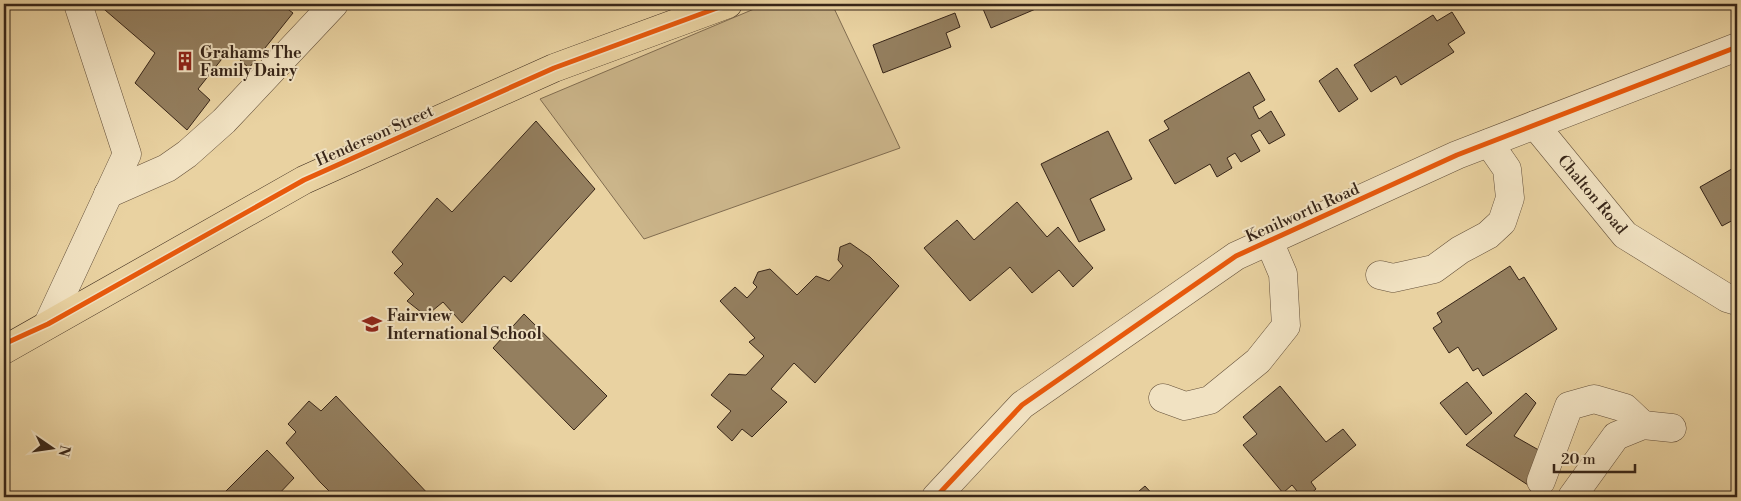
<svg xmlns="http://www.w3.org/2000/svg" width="1741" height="501" viewBox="0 0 1741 501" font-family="'Libre Bodoni',serif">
	<rect width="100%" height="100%" fill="#e9d2a1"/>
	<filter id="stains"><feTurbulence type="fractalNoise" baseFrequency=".004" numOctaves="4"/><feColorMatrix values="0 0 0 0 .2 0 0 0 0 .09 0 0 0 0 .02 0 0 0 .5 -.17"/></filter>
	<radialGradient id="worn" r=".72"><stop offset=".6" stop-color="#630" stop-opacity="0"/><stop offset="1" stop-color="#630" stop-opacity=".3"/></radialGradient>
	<path fill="#cbb58a" stroke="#816d51" d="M766 4H832L900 148 644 239 540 99Z"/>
	<g fill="#947f5f" stroke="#372518">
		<path d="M98 4H281L293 13 249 68 229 50 198 89 210 100 187 130 135 83 155 53Z"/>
		<path d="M981 4H1044L1045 5 991 28Z"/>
		<path d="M1452 12 1465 33 1448 44 1454 52 1401 85 1396 76 1371 92 1354 65 1433 15 1437 21Z"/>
		<path d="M955 13 960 27 946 33 951 47 883 73 873 45Z"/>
		<path d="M1337 68 1358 99 1339 112 1319 81Z"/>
		<path d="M1249 72 1265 100 1253 107 1259 119 1271 111 1285 135 1269 144 1260 130 1251 135 1260 151 1241 162 1235 153 1227 158 1232 168 1217 177 1210 164 1175 184 1149 140 1169 129 1164 121Z"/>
		<path d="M536 121 595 189 511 282 504 276 462 323 443 302 426 316 407 301 414 294 394 273 403 264 392 252 437 198 452 212Z"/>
		<path d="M1108 131 1132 179 1090 199 1105 230 1079 242 1041 164Z"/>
		<path d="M1737 166V218L1722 226 1700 187Z"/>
		<path d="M1017 202 1047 237 1058 227 1093 268 1073 287 1059 270 1032 293 1010 267 970 301 924 248 957 220 974 240Z"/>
		<path d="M850 243 870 257 899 286 815 383 794 363 771 389 787 402 752 437 742 429 732 441 717 427 731 411 711 395 729 374 746 375 764 356 749 342 755 338 720 301 735 287 747 298 757 287 753 283 758 272 770 269 797 295 816 276 829 281 843 266 838 260 840 247Z"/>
		<path d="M1510 266 1519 280 1524 277 1557 329 1483 376 1478 368 1473 371 1458 347 1449 353 1433 328 1442 322 1437 313Z"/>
		<path d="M524 314 607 396 574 430 493 348Z"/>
		<path d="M1467 382 1492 413 1466 435 1440 403Z"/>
		<path d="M1280 386 1326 442 1343 429 1356 445 1311 482 1316 489 1307 497H1302L1292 485 1283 493 1243 445 1257 434 1243 417Z"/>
		<path d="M1526 393 1536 403 1514 436 1544 453 1528 485 1466 445Z"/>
		<path d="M336 396 431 497H335L320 482 286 443 296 432 288 424 309 401 321 411Z"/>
		<path d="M267 450 294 478 276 497H220Z"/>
		<path d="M1145 486 1155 497H1132Z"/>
	</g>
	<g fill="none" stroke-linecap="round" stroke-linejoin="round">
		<defs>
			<g id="minor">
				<path d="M1535 125 1625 235 1727 298 1737 301"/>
				<path d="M108 194 167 168 187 154 224 121 334 4"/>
				<path d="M1380 275 1393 278 1434 269 1460 250 1488 235 1502 222 1510 198 1507 169 1489 143"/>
				<path d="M48 324 127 154 78 4"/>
				<path d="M1163 398 1185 406 1210 400 1258 361 1286 326 1283 274 1269 241"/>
				<path d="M1541 481 1569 406 1594 399 1625 408 1643 425"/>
				<path d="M936 497 1022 405 1236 256 1457 155 1737 47"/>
				<path d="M1572 497 1616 436 1643 425 1672 428"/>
			</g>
			<path id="major" d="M4 350 304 180 554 68 728 4"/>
		</defs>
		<use href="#minor" stroke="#64503a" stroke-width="29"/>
		<use href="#major" stroke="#372518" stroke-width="29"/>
		<use href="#minor" stroke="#f1e2c2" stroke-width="28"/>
		<use href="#major" stroke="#e9d2a1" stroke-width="28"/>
		<defs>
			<g id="cycleway">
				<path d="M4 344 48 324 304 180 554 68 728 4"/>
				<path d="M936 497 1022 405 1236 256 1457 155 1737 47"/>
			</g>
		</defs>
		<use href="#cycleway" stroke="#f1e2c2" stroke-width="8"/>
		<use href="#cycleway" stroke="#e8590c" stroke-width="5"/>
	</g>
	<defs>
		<symbol id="building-bare" viewBox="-9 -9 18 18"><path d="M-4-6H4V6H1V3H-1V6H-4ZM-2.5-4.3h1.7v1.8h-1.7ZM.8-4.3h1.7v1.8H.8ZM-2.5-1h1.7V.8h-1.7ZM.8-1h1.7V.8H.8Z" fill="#8f2418" stroke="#f1e2c2" stroke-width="2.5" paint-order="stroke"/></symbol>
		<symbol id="school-bare" viewBox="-9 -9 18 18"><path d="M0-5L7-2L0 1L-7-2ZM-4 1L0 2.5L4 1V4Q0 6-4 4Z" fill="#8f2418" stroke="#f1e2c2" stroke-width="2.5" paint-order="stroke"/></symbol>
	</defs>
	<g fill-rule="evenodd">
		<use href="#building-bare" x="171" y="47" width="28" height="28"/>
		<use href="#school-bare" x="358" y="310" width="28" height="28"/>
	</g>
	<g text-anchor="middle" stroke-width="4" stroke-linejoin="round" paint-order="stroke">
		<g font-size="16" font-weight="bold" fill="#372518" stroke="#f1e2c2" text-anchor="start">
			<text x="200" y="58">Grahams The<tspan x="200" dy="18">Family Dairy</tspan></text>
			<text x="387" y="321">Fairview<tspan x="387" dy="18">International School</tspan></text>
		</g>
		<g font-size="16" fill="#372518" stroke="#f1e2c2">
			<text transform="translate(374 135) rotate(-24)" y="6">Henderson Street</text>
			<text transform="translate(1593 194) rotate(50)" y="6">Chalton Road</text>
			<text transform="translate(1302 212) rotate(-24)" y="6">Kenilworth Road</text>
		</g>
	</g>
	<rect width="1741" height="501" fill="none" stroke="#e9d2a1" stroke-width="20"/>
	<rect x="5" y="5" width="1731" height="491" fill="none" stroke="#372518" stroke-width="2.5"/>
	<rect x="10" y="10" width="1721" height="481" fill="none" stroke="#372518"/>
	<g transform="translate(52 448) rotate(103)" stroke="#f1e2c2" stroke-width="4" paint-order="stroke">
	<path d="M0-4L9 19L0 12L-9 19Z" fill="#372518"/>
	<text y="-8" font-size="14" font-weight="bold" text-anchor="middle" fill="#372518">N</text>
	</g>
	<path d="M1554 464v8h81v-8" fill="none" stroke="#372518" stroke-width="2.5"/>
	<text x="1561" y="464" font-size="15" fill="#372518" stroke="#f1e2c2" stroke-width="4" paint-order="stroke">20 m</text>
	<rect width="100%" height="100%" filter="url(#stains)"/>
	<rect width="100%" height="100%" fill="url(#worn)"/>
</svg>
